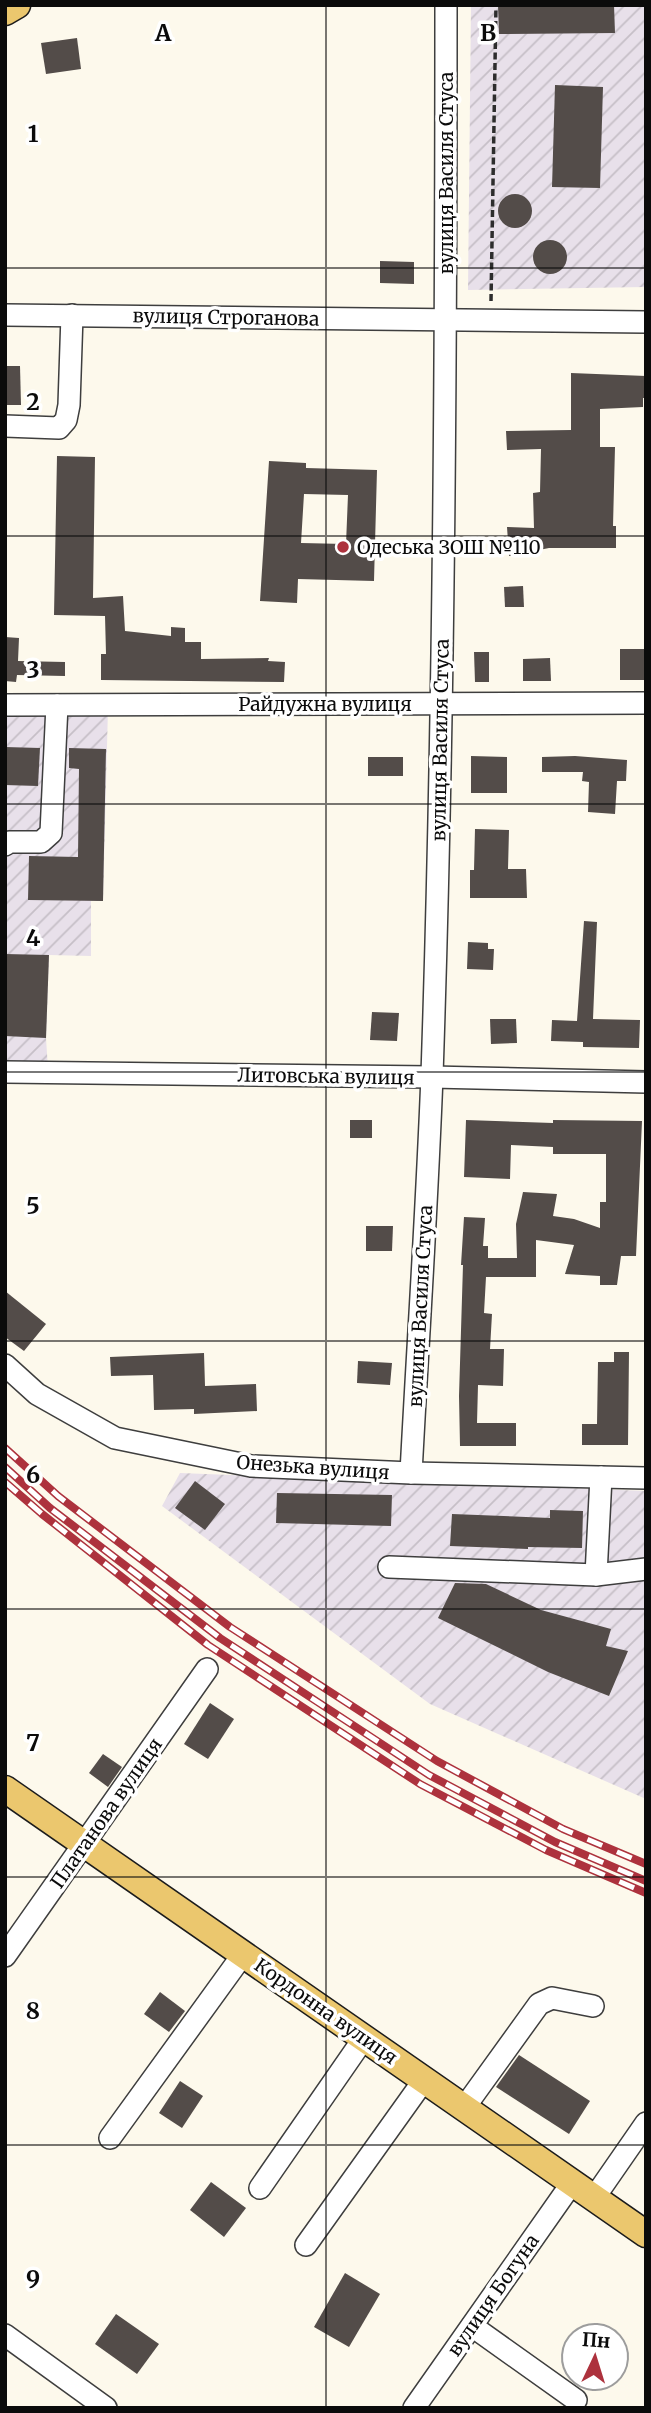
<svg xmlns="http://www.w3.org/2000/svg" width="651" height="2413" viewBox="0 0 651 2413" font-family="Merriweather,serif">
	<defs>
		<pattern id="industrial-furrows" width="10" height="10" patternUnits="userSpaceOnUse" patternTransform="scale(1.75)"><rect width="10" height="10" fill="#e8e0ea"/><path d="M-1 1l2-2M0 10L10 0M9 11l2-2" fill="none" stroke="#c6bfc7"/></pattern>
	</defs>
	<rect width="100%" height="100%" fill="#fdf9ec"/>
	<g fill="url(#industrial-furrows)">
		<path d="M471 5H646V287L468 290Z"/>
		<path d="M5 706 108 708 103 901H91V956L49 955 46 1038 48 1069 5 1061Z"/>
		<path d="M180 1473 646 1491V1799L430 1704 162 1506Z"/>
	</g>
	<g fill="#534c49" fill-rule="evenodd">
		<path d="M498 5H614L615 33 499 34Z"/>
		<path d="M77 38 81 69 46 74 41 43Z"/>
		<path d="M555 85 603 87 600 188 552 187Z"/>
		<circle cx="515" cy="211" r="17"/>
		<circle cx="550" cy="257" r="17"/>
		<path d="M380 261 414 262V284L380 283Z"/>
		<path d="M5 366H20L21 405H5Z"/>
		<path d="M571 373 646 376V398H643V407L600 409V447H615L613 526H616V548H549L509 556 507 527 534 528 533 493 540 492 541 449 507 450 506 431 571 430Z"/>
		<path d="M57 456 95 457 93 598 123 596 125 631 171 636V627L185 628V642H201V659L269 658 268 661 285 662 284 682 101 680V654H106L105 616 54 615Z"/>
		<path d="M269 461 306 463V468L377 470 374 581 298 579 297 603 260 601ZM304 494 348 495 346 544 301 543Z"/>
		<path d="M523 586 524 607H505L504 587Z"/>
		<path d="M5 637 19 638 18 661 65 662V676L17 675 16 682 5 681Z"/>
		<rect x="620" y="649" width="26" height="31"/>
		<path d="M474 652H489V682H475Z"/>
		<path d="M550 658 551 681H523V659Z"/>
		<path d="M5 747 40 748 38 786 5 785Z"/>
		<path d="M69 748 106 749 103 901 28 900 29 856 78 857 79 769 69 768Z"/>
		<path d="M471 756 507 757V793H471Z"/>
		<path d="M575 756 627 760 626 781H617L615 814 588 812 589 782 582 781 583 772H542V757Z"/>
		<rect x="368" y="757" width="35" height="19"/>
		<path d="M475 829 509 830 508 869H526L527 898H470V870H474Z"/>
		<path d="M584 921 597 922 593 1019 640 1020 639 1048 583 1047V1042L551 1041 552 1020 577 1021Z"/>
		<path d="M468 942 488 943V949H494L493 970 467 969Z"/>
		<path d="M5 954 49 955 46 1038 5 1036Z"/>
		<path d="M372 1012 399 1013 397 1041 370 1040Z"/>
		<path d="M490 1019H516L517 1043 491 1044Z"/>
		<rect x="350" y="1120" width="22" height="18"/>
		<path d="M466 1120 553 1123V1120L642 1121 636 1256H621L617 1285H600V1276L565 1274 574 1245 536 1240V1277H486L484 1313 492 1314 490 1349H504L503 1386 478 1385 477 1423H516V1446H460L459 1396 463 1265H461L464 1217 485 1218 483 1246H488V1258H517L516 1224 523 1192 557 1194 553 1216 574 1219 600 1228V1202H606V1154H553V1147L511 1145 510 1179 464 1177Z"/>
		<path d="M366 1226H393L392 1251H366Z"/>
		<path d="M5 1291 46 1324 24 1351 5 1337Z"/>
		<path d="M614 1352H629L628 1445H582V1424H597L598 1362H614Z"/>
		<path d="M204 1353 205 1386 256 1384 257 1411 194 1414V1409L154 1410 153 1375 111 1376 110 1357Z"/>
		<path d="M358 1361 392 1363 390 1385 357 1383Z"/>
		<path d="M195 1481 225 1504 205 1530 175 1508Z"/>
		<path d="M277 1493 392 1495 391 1526 276 1523Z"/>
		<path d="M550 1510 583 1511 582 1548 528 1547V1549L450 1546 452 1514 550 1518Z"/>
		<path d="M455 1583 486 1584 541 1610 611 1629 606 1646 628 1651 609 1696 548 1672 438 1618Z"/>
		<path d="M210 1703 234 1719 208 1759 184 1744Z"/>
		<path d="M103 1754 122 1767 108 1787 89 1773Z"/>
		<path d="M160 1992 185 2011 169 2032 144 2014Z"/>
		<path d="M519 2055 590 2101 569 2134 496 2087Z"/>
		<path d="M180 2081 203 2096 182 2128 159 2113Z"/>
		<path d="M211 2182 246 2208 224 2237 190 2210Z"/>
		<path d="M345 2273 380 2294 349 2347 314 2327Z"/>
		<path d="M116 2314 159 2344 137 2374 95 2344Z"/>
	</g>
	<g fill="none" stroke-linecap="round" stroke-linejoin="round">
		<defs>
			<g id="minor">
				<path d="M5 315 646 322"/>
				<path d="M5 426 59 428 66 420 69 405 72 315"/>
				<path d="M5 705 646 703"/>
				<path d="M5 845 9 842H41L51 833 57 705"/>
				<path d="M5 1072 432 1077 646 1082"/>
				<path d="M5 1365 37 1394 115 1438 251 1466 411 1473 646 1478"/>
				<path d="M411 1473C418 1341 427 1208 432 1075 444 719 446 362 446 5"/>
				<path d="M389 1567 596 1575 646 1569"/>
				<path d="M596 1575 601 1477"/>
				<path d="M5 1956 207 1669"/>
				<path d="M464 2108 539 2004 552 1998 593 2006"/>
				<path d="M110 2138 244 1953"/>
				<path d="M260 2188 364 2038"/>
				<path d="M594 2198 646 2123"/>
				<path d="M306 2245 424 2080"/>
				<path d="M472 2326 576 2400"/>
				<path d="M5 2335 106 2408"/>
				<path d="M414 2408 572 2183"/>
			</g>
			<g id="major">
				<path d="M5 12 17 5"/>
				<path d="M5 1789 646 2234"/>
			</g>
		</defs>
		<use href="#minor" stroke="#3e3e3e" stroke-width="24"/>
		<use href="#major" stroke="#1c1c1c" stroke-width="29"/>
		<path stroke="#2d2d2d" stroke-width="3.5" stroke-dasharray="7 3.5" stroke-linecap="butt" d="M491 301 496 5"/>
		<use href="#minor" stroke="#fff" stroke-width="21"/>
		<use href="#major" stroke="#ebc76e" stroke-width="26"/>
		<defs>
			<g id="rail">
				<path d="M5 1448 58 1496 230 1627 437 1761 563 1829 646 1864"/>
				<path d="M5 1467 50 1508 220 1638 429 1775 555 1842 646 1881"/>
				<path d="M5 1482 42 1514 208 1645 420 1784 546 1850 646 1893"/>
			</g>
		</defs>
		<use href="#rail" stroke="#ad323d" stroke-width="8"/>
		<use href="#rail" stroke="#fff" stroke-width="5" stroke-dasharray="16" stroke-linecap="butt"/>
	</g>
	<path fill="none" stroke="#0b0b0b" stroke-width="2" stroke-opacity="0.55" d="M326 5V2408M5 268H646M5 536H646M5 804H646M5 1072H646M5 1341H646M5 1609H646M5 1877H646M5 2145H646"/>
	<circle fill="#ad323d" stroke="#fff" stroke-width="2.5" cx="343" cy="547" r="7"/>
	<g text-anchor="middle" stroke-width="7" stroke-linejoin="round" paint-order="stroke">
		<g font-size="19" fill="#0b0b0b" stroke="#fff">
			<text transform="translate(446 173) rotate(-90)" y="7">вулиця Василя Стуса</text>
			<text transform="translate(226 317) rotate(1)" y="7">вулиця Строганова</text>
			<text x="325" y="711">Райдужна вулиця</text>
			<text transform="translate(440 740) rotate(-89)" y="7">вулиця Василя Стуса</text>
			<text transform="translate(326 1076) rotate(1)" y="7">Литовська вулиця</text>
			<text transform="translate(420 1306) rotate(-87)" y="7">вулиця Василя Стуса</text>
			<text transform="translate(313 1467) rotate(4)" y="7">Онезька вулиця</text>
			<text transform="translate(106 1813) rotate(-55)" y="7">Платанова вулиця</text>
			<text transform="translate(326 2011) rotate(35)" y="7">Кордонна вулиця</text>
			<text transform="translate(493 2295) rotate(-55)" y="7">вулиця Богуна</text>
		</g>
		<g font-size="19" fill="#0b0b0b" stroke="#fff" text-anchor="start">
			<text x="357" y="554">Одеська ЗОШ №110</text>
		</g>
	</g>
	<g font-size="23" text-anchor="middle" font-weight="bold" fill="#0b0b0b" stroke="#fff" stroke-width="7" stroke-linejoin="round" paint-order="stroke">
		<text x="163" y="41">A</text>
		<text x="488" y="41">B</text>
		<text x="33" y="142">1</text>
		<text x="33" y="410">2</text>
		<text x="33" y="678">3</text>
		<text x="33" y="946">4</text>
		<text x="33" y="1214">5</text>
		<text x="33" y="1483">6</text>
		<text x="33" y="1751">7</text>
		<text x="33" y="2019">8</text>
		<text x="33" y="2287">9</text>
	</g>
	<rect width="651" height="2413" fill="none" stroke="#0b0b0b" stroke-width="14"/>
	<g transform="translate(595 2357) rotate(4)"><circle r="33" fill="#ffffff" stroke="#9d9d9d" stroke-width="2"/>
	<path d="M0-5L12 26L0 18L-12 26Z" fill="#ad323d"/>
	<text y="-10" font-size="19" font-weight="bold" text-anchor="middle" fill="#0b0b0b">Пн</text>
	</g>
</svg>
